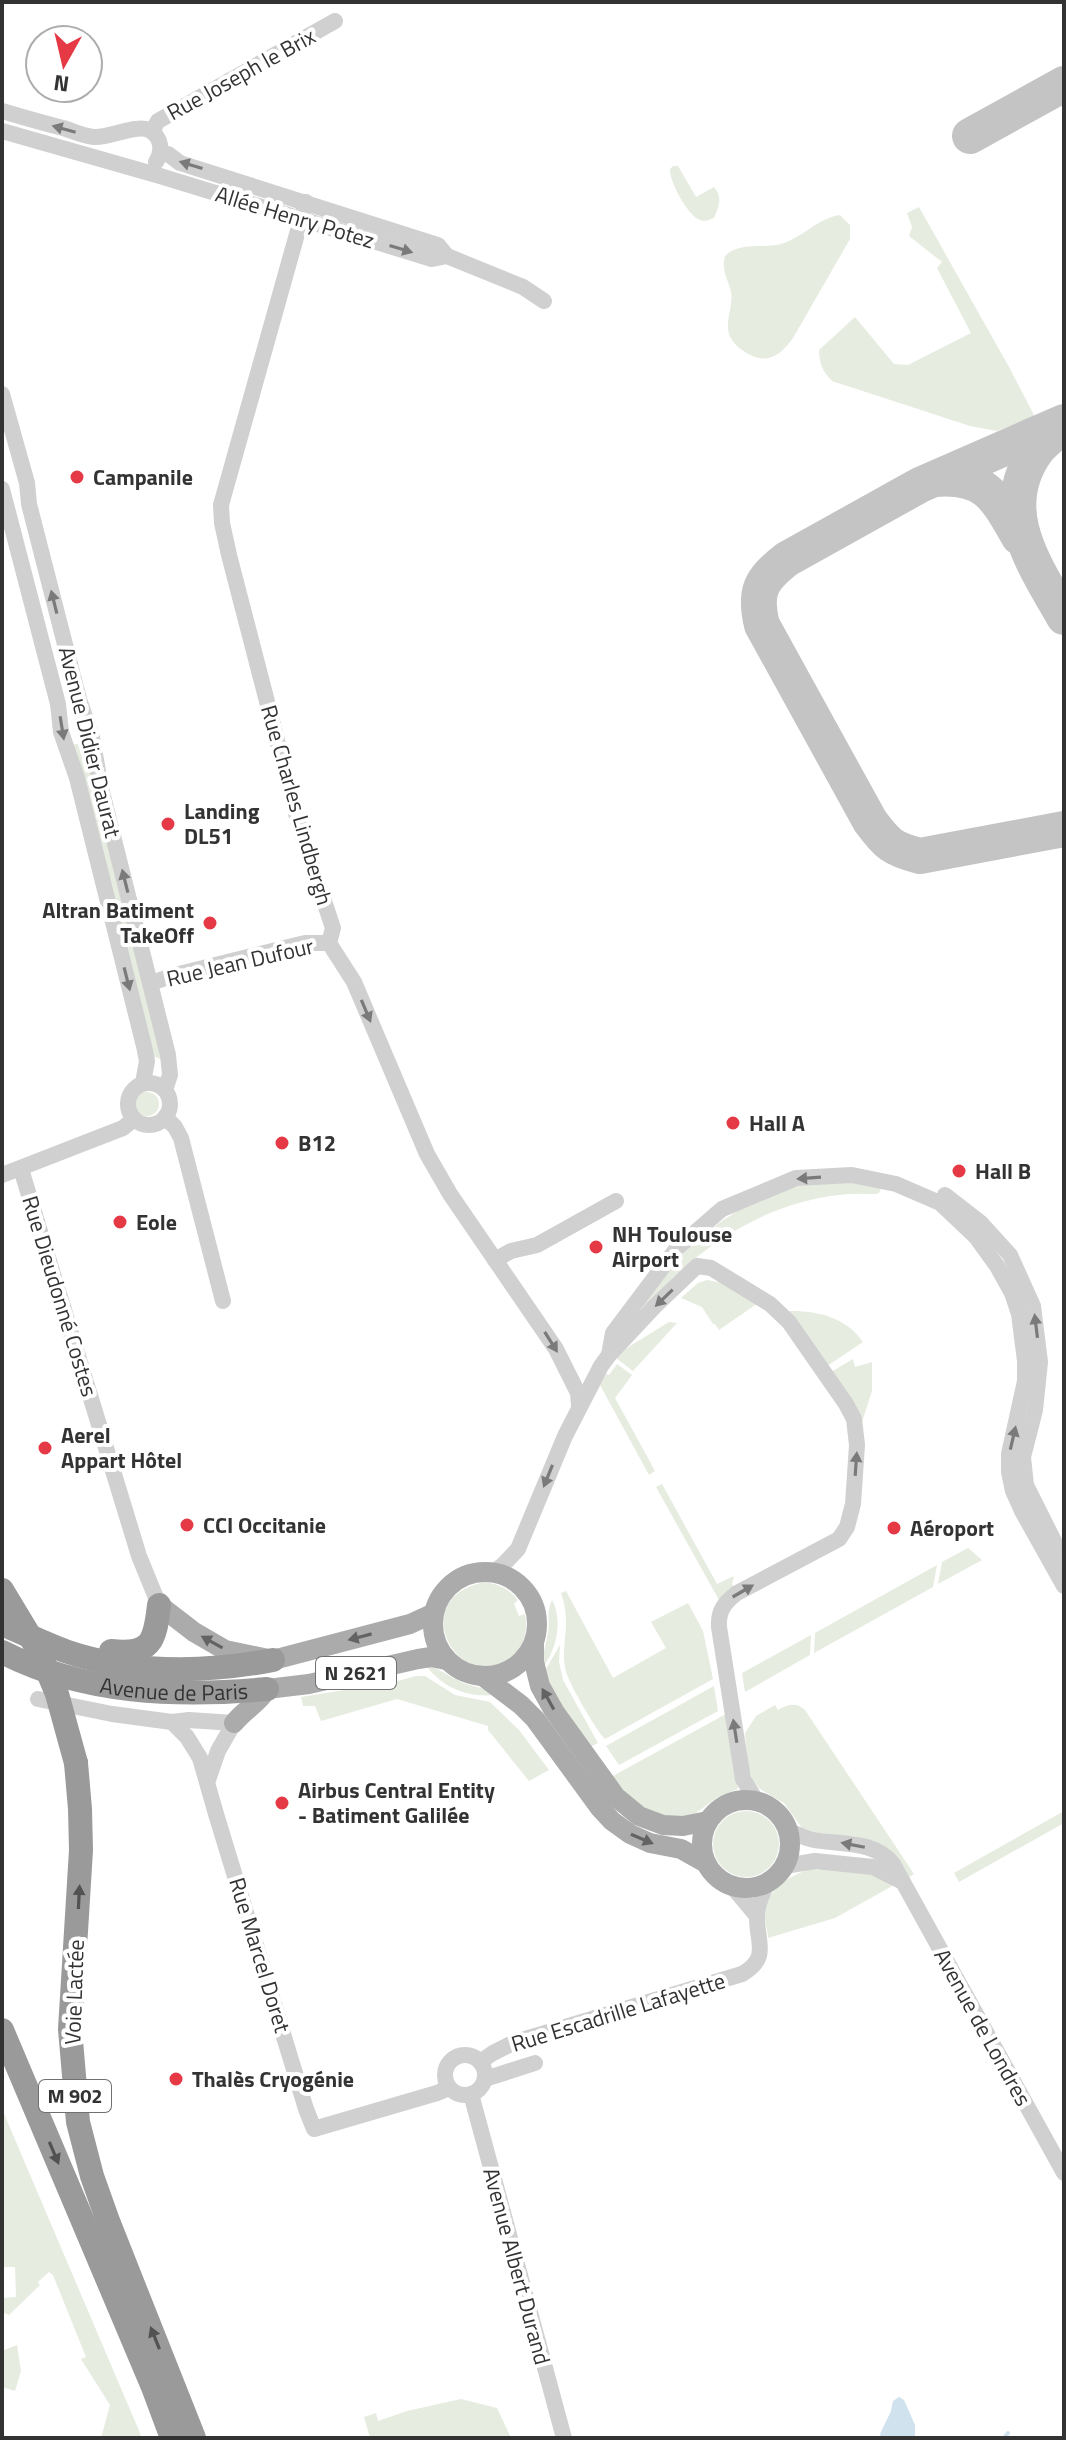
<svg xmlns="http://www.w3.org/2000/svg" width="1066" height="2440" viewBox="0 0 1066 2440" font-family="'Titillium Web',sans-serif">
	<rect width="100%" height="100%" fill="#fff"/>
	<g fill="#e6ecdf">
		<path d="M673 166H678L696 197 714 187C723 198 719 206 714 218 708 220 706 222 700 220 688 216 669 181 670 169Z"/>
		<path d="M919 207 1009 367 1035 417 997 431 970 426 832 381C823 372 819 363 819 350L855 317 894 364 908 365 971 333 937 268 942 262 909 236 912 227 907 213Z"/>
		<path d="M840 215 850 225V239L793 338C779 358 764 366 742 350 735 345 729 338 728 329 727 317 733 305 731 292 728 278 721 271 725 256 740 241 762 249 781 244 802 238 818 218 840 215Z"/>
		<path d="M85 742 166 1061 150 1055 72 745Z"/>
		<circle cx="147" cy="1104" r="12"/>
		<path d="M830 1180 881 1186 880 1192 877 1194C864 1194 852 1193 839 1195 764 1203 694 1249 646 1307L639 1302C693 1238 743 1191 830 1180Z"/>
		<path d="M707 1280 727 1284 758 1303 719 1330 715 1324H713L702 1307 681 1298 698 1283Z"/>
		<path d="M789 1311C819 1311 845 1317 863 1342L827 1366Z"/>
		<path d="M669 1322 677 1323 633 1371 616 1358 622 1351Z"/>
		<path d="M853 1359 855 1367 872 1362V1391L862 1422 831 1372Z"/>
		<path d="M617 1364 632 1375 615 1398 655 1471 649 1475 600 1385 606 1374 609 1375Z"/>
		<path d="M662 1484 717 1584 734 1576 732 1584 734 1588 719 1600 656 1487Z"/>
		<path d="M968 1548 982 1560 938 1584 942 1562Z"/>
		<path d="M937 1565 933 1587 814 1653 815 1633Z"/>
		<path d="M485 1582C500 1585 508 1588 518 1600L514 1604 519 1616 525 1614C528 1629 525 1644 514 1655 464 1703 400 1599 485 1582Z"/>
		<path d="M566 1591 613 1678 666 1648 651 1622 688 1603 703 1631 713 1679 605 1739C596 1730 567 1681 565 1668 561 1641 572 1625 561 1593Z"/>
		<path d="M552 1600C563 1620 557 1650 542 1668 542 1655 546 1645 548 1633 550 1620 546 1613 552 1600Z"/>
		<path d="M811 1635 810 1655 745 1692 742 1673Z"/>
		<path d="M560 1645 559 1662 563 1680 598 1743 590 1747 563 1711 543 1674Z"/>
		<path d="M425 1664C438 1668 447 1675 459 1681 473 1688 481 1685 495 1695 467 1698 441 1687 425 1664Z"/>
		<path d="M416 1676H425L455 1695 490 1702 519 1730 549 1770 529 1781 488 1730V1726L397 1699 321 1721 315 1706H303L301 1697 394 1682Z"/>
		<path d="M714 1686 718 1711 619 1765 606 1746Z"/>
		<path d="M775 1705 778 1710C788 1704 797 1702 805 1710L914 1874 908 1878 858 1837 818 1833 802 1828 784 1803 760 1789 753 1781 748 1769 745 1733 756 1716Z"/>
		<path d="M726 1714 738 1789 716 1798 692 1816 670 1819 639 1807 611 1777Z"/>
		<path d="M1064 1811V1823L959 1882 954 1873Z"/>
		<circle cx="746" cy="1844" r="33"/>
		<path d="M817 1868V1871L820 1868 872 1873 894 1885 835 1918 768 1938C768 1930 764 1921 765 1912 766 1888 796 1871 817 1868Z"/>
		<path d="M2 2109 140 2433 141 2438H101L110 2405 81 2359 86 2357 53 2275 49 2272 38 2282 40 2285 9 2315 2 2312V2298L16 2297 15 2267H2Z"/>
		<path d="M17 2345 21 2371 15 2391 2 2387V2351Z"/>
		<path d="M461 2399 497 2408 511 2438H370L364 2417 376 2413 378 2421 407 2411Z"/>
	</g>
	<path fill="#cfe2ee" d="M899 2397 904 2400 915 2425V2438H881L880 2434 891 2411 893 2401Z"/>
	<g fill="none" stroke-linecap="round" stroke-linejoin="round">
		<path stroke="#cfe2ee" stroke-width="4" d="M1004 2438 1008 2433"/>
		<g stroke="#c4c4c4" stroke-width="36">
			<path d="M970 136 1064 84"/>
			<path d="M1064 422 920 485 787 559C760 580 754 592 762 625L870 821C887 844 892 849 920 856L1064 829"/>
			<path d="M1060 428C1053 435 1043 442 1037 450 994 509 1034 564 1064 617"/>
			<path d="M935 479C986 475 996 497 1019 537"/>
		</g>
		<g stroke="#d0d0d0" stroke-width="16">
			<path d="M2 111C22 117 43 123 63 128 73 131 83 136 94 137 110 138 136 124 149 130 162 137 163 151 156 162"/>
			<path d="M2 131 160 176 432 259 447 256"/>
			<path d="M152 131 158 121 335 21"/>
			<path d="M161 154H168L180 163 438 245 447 256 523 287 544 301"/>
			<path d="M306 202 221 505 222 523 229 555 300 829 333 928 329 943"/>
			<path d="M2 394 27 483 29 504 79 699 92 737 101 788 168 1055 170 1075 165 1090"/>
			<path d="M2 489 58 704 61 732 77 778 144 1046 147 1061 143 1083"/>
			<path d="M329 943 354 982 427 1154 450 1194 556 1349 578 1393 579 1405"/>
			<path d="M151 983 175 975 305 943H329"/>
			<circle cx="149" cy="1104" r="21"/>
			<path d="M165 1117 175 1127 181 1138 223 1301"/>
			<path d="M21 1169 139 1556 159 1605"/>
			<path d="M2 1175 123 1128 134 1119"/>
			<path d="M945 1195 981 1223 1010 1255 1033 1306 1040 1362 1035 1410 1023 1457 1026 1485 1064 1561"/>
			<path d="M495 1260 511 1251 537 1245 616 1201"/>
			<path d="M609 1355 613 1333 677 1248 722 1209 796 1178 852 1175 896 1184 940 1203 976 1237 997 1266 1012 1293 1019 1314 1025 1361V1381L1009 1454V1472L1013 1491 1022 1511 1064 1586"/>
			<path d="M493 1572 503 1565 518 1549 565 1436 601 1366 609 1355 655 1306 697 1266 711 1268 770 1304 789 1322 846 1404 854 1419 857 1445 853 1504 847 1527 839 1539 737 1593C724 1603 718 1611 719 1627L743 1779 756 1800"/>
			<path d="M38 1699 112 1714 172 1722 187 1737 200 1758 216 1814 306 2109 314 2129 437 2093 449 2088"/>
			<path d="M172 1722 189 1720 234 1723 218 1751 208 1780"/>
			<path d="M789 1831C797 1834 805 1838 814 1840 841 1845 874 1840 893 1864L1064 2173"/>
			<path d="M785 1866 815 1861 873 1867 901 1881"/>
			<path d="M731 1885 757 1916"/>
			<circle cx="465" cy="2075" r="20"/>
			<path d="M480 2062 493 2053 515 2042 742 1974C771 1957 756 1942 757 1915 757 1904 763 1893 767 1883"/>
			<path d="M485 2079 535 2063"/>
			<path d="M471 2094 564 2438"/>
		</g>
		<g stroke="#ababab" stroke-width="20">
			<circle cx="485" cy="1624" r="52"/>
			<path d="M159 1605 194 1632 225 1650 273 1660 410 1624 434 1613"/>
			<path d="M534 1643V1662L540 1686 554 1711 616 1797 639 1816 663 1825 683 1826 708 1821"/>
			<path d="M484 1677 521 1705 535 1719 600 1808 612 1821 630 1834 650 1843 681 1849 706 1863"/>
			<path d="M234 1723C243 1711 260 1702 267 1689L309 1684 418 1659 431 1657 446 1660"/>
			<circle cx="746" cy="1844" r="44"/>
		</g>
		<g stroke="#9a9a9a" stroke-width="24">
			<path d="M2 1624C23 1633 44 1643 65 1651 132 1674 204 1673 273 1660"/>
			<path d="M111 1651C151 1655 155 1642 159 1605"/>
			<path id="s1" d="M2 1652C84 1694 177 1697 267 1689"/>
			<path d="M76 1763 80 1809 81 1850 70 2029 78 2122 92 2176 108 2221 194 2438"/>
			<path d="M2 2030 153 2387 172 2438"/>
		</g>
		<path stroke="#9a9a9a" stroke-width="24" d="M2 1590 40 1653 57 1694 76 1763"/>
	</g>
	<defs><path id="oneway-solid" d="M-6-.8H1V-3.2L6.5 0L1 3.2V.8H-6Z" transform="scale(2)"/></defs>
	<g fill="#7a7a7a">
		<use href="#oneway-solid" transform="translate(64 129) rotate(-164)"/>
		<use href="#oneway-solid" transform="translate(191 165) rotate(-163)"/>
		<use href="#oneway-solid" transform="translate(401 249) rotate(17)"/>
		<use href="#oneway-solid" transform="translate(54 602) rotate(-104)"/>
		<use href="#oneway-solid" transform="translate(62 728) rotate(81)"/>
		<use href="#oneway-solid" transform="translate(125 881) rotate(-104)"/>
		<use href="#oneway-solid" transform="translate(127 979) rotate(76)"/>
		<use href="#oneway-solid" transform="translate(366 1011) rotate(67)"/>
		<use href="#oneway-solid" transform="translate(809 1178) rotate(176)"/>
		<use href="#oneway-solid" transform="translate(664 1298) rotate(136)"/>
		<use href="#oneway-solid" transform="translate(1036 1326) rotate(-97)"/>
		<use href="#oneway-solid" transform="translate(551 1342) rotate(58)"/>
		<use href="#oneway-solid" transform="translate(1013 1438) rotate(-77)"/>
		<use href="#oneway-solid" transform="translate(856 1464) rotate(-86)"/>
		<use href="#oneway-solid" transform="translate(548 1476) rotate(112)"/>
		<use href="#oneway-solid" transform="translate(743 1591) rotate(-30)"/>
		<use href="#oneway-solid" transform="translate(735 1731) rotate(-99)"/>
		<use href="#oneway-solid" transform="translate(853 1845) rotate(-169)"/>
	</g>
	<g fill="#636363">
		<use href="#oneway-solid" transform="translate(360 1637) rotate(165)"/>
		<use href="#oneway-solid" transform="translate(212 1642) rotate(-151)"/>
		<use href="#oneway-solid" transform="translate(548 1699) rotate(-119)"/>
		<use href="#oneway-solid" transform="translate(642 1839) rotate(23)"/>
	</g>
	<g fill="#525252">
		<use href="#oneway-solid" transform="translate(79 1897) rotate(-87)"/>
		<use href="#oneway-solid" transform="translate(54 2153) rotate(67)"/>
		<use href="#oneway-solid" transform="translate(155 2338) rotate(-112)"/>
	</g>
	<g fill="#e63946" stroke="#fff" stroke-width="3">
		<circle cx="77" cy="477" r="8"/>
		<circle cx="168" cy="824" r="8"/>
		<circle cx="210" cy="923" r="8"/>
		<circle cx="733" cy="1123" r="8"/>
		<circle cx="282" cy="1143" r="8"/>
		<circle cx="959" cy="1171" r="8"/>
		<circle cx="120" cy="1222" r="8"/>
		<circle cx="596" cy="1247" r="8"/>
		<circle cx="45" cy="1448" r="8"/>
		<circle cx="187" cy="1525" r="8"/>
		<circle cx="894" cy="1528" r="8"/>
		<circle cx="282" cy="1803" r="8"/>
		<circle cx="176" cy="2079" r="8"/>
	</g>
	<g text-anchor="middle" stroke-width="8" stroke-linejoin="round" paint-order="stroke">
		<g fill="#fff" stroke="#707070" stroke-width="2">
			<rect x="316" y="1657" width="80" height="32" rx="6"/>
			<rect x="39" y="2080" width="72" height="32" rx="6"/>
		</g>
		<g font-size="20" font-weight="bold" fill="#333">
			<text x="356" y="1680">N 2621</text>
			<text x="75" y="2103">M 902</text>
		</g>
		<g font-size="22" fill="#333" stroke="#fff">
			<text transform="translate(241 74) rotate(-29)" y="8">Rue Joseph le Brix</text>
			<text transform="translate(295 217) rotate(17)" y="8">Allée Henry Potez</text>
			<text transform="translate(90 742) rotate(76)" y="8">Avenue Didier Daurat</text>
			<text transform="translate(297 805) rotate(74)" y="8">Rue Charles Lindbergh</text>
			<text transform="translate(240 962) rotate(-13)" y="8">Rue Jean Dufour</text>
			<text transform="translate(60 1296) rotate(73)" y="8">Rue Dieudonné Costes</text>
			<text dy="8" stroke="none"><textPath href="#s1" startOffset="178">Avenue de Paris</textPath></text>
			<text transform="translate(260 1955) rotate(73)" y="8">Rue Marcel Doret</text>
			<text transform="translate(74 1992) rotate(-88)" y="8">Voie Lactée</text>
			<text transform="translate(618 2012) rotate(-17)" y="8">Rue Escadrille Lafayette</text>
			<text transform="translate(983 2027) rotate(61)" y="8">Avenue de Londres</text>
			<text transform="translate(517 2266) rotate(75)" y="8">Avenue Albert Durand</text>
		</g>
		<g font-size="22" font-weight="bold" fill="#333" stroke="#fff" text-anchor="start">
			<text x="93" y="485">Campanile</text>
			<text x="184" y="819">Landing<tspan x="184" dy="25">DL51</tspan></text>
			<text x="194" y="918" text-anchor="end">Altran Batiment<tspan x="194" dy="25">TakeOff</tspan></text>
			<text x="749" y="1131">Hall A</text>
			<text x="298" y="1151">B12</text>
			<text x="975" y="1179">Hall B</text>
			<text x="136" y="1230">Eole</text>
			<text x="612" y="1242">NH Toulouse<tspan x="612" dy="25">Airport</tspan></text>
			<text x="61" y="1443">Aerel<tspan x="61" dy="25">Appart Hôtel</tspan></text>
			<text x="203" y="1533">CCI Occitanie</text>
			<text x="910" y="1536">Aéroport</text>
			<text x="298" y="1798">Airbus Central Entity<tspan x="298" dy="25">- Batiment Galilée</tspan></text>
			<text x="192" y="2087">Thalès Cryogénie</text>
		</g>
	</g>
	<rect width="1066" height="2440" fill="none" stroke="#333333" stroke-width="8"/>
	<g transform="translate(64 64) rotate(188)"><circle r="38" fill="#ffffff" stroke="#adadad" stroke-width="2"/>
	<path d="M0-6L14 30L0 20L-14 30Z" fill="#e63946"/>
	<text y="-12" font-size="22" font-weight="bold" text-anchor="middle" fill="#333333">N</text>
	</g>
</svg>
